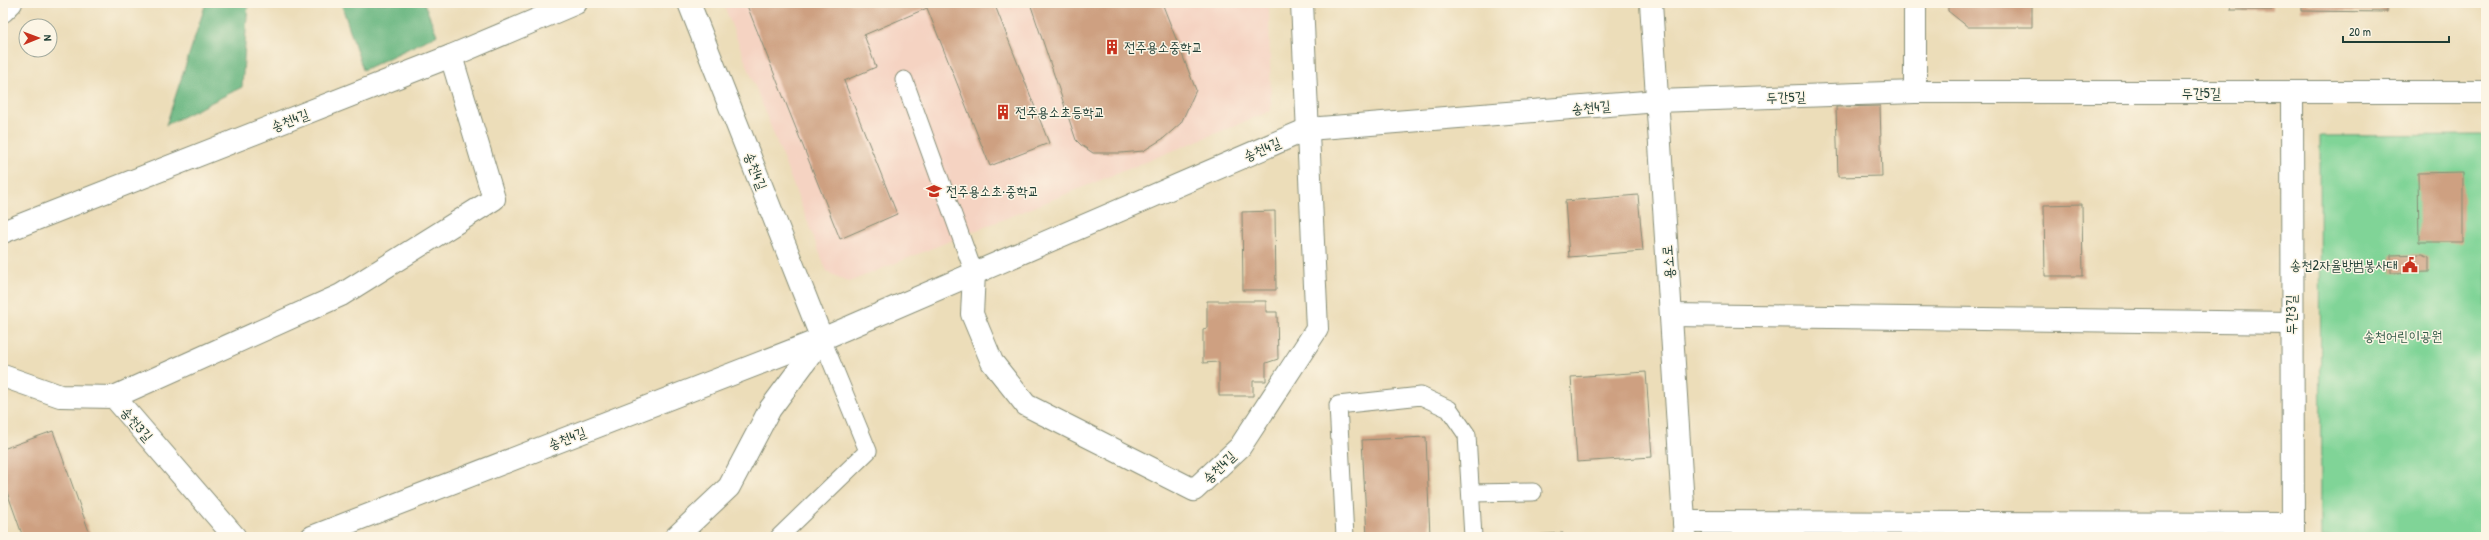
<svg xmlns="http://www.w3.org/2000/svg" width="2489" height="540" viewBox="0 0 2489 540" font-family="'Patrick Hand','Poor Story',sans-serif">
	<rect width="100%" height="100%" fill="#fcf5e5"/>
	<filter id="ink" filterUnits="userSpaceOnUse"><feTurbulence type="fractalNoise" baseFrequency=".025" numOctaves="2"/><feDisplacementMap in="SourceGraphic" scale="8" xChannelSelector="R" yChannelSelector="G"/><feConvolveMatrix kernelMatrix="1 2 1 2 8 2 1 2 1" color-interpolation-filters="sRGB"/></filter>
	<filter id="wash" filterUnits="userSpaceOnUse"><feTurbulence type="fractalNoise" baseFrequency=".012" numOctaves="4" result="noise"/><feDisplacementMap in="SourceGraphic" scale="16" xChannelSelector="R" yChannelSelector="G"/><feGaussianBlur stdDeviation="0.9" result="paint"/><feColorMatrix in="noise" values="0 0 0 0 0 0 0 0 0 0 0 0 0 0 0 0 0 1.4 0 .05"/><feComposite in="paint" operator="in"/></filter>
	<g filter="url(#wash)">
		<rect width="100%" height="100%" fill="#ecddb9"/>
		<path fill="#f5d3c2" d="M723 3H1269L1271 111 849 282 827 272Z"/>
		<path fill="#80d497" stroke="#508866" d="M2486 135V537H2321L2320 136Z"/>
		<g fill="#68b680" stroke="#447a5a">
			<path d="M206 3H248L242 87 166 125Z"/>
			<path d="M341 3H424L437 35 363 70Z"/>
		</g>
		<g id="blocks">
			<g fill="#cea081">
				<path d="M746 3H994L1049 143 990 166 927 8 864 35 876 67 844 81 897 214 840 239Z"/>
				<path d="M1030 3H1162L1196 90 1181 123 1164 138 1143 151 1121 153H1093L1081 145 1076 140Z"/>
				<path d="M1948 3H2032V27H1968L1948 11Z"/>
				<path d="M2232 3H2272V10H2231Z"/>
				<path d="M2301 3H2387V12L2301 11Z"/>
				<path d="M1880 106 1882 176 1838 177 1836 107Z"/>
				<path d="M2463 172V242H2419L2418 173Z"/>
				<path d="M1638 195 1643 251 1569 257 1565 201Z"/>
				<path d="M2082 204 2083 276H2045L2044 205Z"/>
				<path d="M1275 211 1276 290H1243L1242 212Z"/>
				<path d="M2423 254 2429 257V272L2391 273V255Z"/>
				<path d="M1207 301H1266V312H1277L1278 359 1266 363V381H1253V396H1219V362L1203 363V329L1207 328Z"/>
				<path d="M1646 372 1652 457 1577 462 1571 377Z"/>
				<path d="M53 431 91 537H23L3 481V449Z"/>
				<path d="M1426 437 1430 537H1367L1362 440Z"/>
				<path d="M1563 533V537H1517V536Z"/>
			</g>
		</g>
	</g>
	<g filter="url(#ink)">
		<use href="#blocks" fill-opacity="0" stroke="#868d76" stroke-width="1"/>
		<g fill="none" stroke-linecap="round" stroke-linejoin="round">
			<defs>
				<g id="lane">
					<path d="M904 80 974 273"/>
					<path d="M1471 493 1533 492"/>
					<path d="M779 537 868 451 822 339"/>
					<path d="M1345 537 1338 405 1421 396 1449 409 1467 435 1473 537"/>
				</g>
				<g id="street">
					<path d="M1651 3 1685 537"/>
					<path d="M1915 3V92"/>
					<path d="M3 11 11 3"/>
					<path d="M2292 93 2293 537"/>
					<path d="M3 232 451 56 576 3"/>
					<path d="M974 273 972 314 992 362 1026 405 1194 490 1240 447 1317 329 1302 3"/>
					<path d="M1671 315 2291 323"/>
					<path d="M3 376 60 396 114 397 235 537"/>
					<path d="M114 397 341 295 494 199 451 56"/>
					<path d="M1684 522 2292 524"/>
					<path d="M312 537 822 339 1308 129 1658 101 1915 92H2486"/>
					<path d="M676 537 729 487 770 409 822 339 689 3"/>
				</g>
			</defs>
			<use href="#lane" stroke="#868d76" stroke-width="19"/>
			<use href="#street" stroke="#868d76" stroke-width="24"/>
			<use href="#lane" stroke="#fff" stroke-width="17"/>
			<use href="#street" stroke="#fff" stroke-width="22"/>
		</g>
	</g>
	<defs>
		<symbol id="building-bare" viewBox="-9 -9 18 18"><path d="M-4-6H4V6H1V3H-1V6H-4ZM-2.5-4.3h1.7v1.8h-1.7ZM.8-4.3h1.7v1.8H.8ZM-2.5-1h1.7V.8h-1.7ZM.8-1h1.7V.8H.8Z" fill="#c8321e" stroke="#fcf5e5" stroke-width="2.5" paint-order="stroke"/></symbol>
		<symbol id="school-bare" viewBox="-9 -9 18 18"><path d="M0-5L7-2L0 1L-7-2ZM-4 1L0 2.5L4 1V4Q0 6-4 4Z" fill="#c8321e" stroke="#fcf5e5" stroke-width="2.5" paint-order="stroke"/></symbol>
		<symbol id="civic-bare" viewBox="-9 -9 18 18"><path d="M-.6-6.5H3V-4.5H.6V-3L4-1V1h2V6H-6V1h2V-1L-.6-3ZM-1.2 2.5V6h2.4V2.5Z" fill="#c8321e" stroke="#fcf5e5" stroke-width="2.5" paint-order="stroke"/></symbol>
	</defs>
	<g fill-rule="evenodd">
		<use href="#building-bare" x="1101" y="36" width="22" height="22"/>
		<use href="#building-bare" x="992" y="101" width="22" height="22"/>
		<use href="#school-bare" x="923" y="180" width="22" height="22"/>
		<use href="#civic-bare" x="2399" y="254" width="22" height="22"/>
	</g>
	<g text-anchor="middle" stroke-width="3" stroke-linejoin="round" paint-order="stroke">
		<g font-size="14" fill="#1f3d34" stroke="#fcf5e5" text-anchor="start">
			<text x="1124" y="52">전주용소중학교</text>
			<text x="1015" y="117">전주용소초등학교</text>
			<text x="946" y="196">전주용소초·중학교</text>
			<text x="2398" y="270" text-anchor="end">송천2자율방범봉사대</text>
		</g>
		<g font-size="14" fill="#1f3d34" stroke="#fcf5e5">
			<text x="2201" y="98">두간5길</text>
			<text transform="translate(1786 97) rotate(-2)" y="5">두간5길</text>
			<text transform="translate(1591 107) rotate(-5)" y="5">송천4길</text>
			<text transform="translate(290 120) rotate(-21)" y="5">송천4길</text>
			<text transform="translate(1262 149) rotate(-23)" y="5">송천4길</text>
			<text transform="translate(756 171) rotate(69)" y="5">송천4길</text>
			<text transform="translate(1668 262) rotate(-94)" y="5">용소로</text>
			<text transform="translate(2291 315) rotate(-90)" y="5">두간3길</text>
			<text transform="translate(137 424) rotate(49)" y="5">송천3길</text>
			<text transform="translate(567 438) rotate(-21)" y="5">송천4길</text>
			<text transform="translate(1219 467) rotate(-44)" y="5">송천4길</text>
		</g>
		<g font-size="14" fill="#325b48" stroke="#fcf5e5">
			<text x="2403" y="341">송천어린이공원</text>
		</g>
	</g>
	<rect width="2489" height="540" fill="none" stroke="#fcf5e5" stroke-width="16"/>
	<g transform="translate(38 38) rotate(89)"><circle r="19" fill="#fcf5e5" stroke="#a4ab9e"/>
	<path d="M0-3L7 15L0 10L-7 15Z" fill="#c8321e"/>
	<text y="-6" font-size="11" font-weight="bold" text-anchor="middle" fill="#1f3d34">N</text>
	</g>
	<path d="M2343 36v6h106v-6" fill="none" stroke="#1f3d34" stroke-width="2"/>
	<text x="2349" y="36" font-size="12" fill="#1f3d34" stroke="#fcf5e5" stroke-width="3" paint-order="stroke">20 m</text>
</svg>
